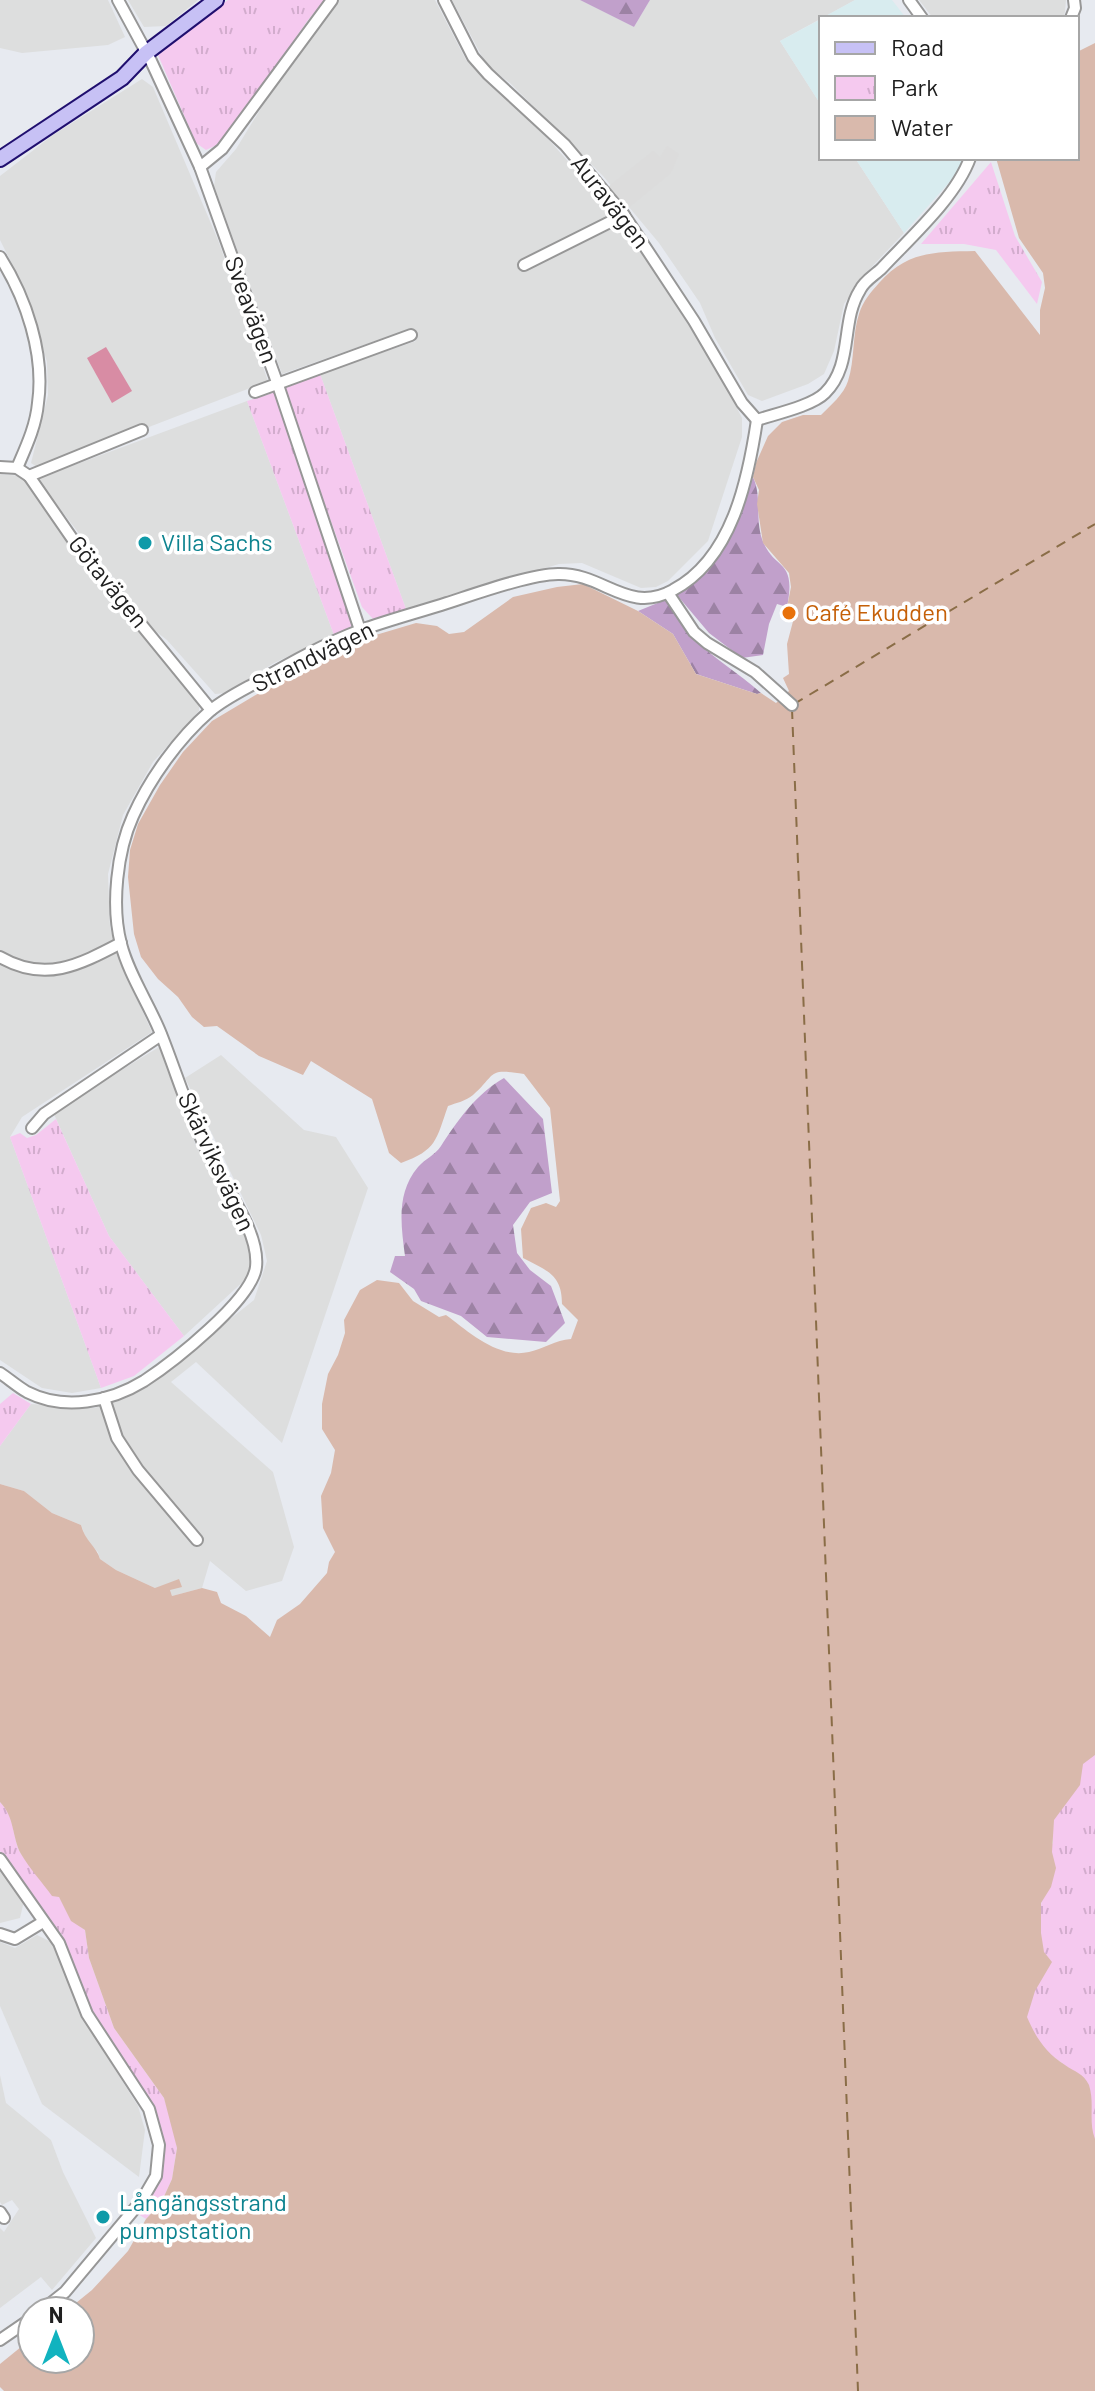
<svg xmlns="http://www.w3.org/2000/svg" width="1095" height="2391" viewBox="0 0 1095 2391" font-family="Barlow,sans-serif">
	<defs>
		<pattern id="forest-firs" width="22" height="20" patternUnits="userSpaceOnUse" patternTransform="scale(2)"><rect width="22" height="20" fill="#c1a0cb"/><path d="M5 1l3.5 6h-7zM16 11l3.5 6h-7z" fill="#9c82a4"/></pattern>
		<pattern id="park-tufts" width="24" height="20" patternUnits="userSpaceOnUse" patternTransform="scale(2)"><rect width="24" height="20" fill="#f5c9ef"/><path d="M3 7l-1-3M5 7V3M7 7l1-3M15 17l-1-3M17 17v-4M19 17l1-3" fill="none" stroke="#d2accd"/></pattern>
	</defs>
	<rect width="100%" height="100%" fill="#e7eaf0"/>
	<g fill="#dddede">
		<path d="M0 0H108L125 37 108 45 22 53 0 48Z"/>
		<path d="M128 0H198L166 26 144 27Z"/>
		<path d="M338 0H435L466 60 549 140 615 214 519 264 522 270 623 224 654 269 723 381 742 418V437L708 541 668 581 656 587 641 588 582 563 559 564 406 609 320 374 416 341 412 328 282 374 214 186 216 172 236 149 274 87Z"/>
		<path d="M452 0H580L634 27 650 0H855L780 41 821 105V158H855L904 233 863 276 844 304 834 351 824 374 808 384 762 401 748 395 715 338 700 303 659 243 603 176 510 83 487 66Z"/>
		<path d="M919 0H1066L1065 12 1063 18H933Z"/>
		<path d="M142 79 153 87 218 240 268 381 40 469 31 463 48 395 47 362 27 294 0 240V176L53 135Z"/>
		<path d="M247 401 334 635 274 663 226 693 215 694 167 640 154 630 50 496 39 478Z"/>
		<path d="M0 474 21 476 73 549 199 702V711L153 762 123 815 108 874 110 927 120 962 152 1032 22 1117 10 1137 101 1388 72 1393 42 1388 0 1360Z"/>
		<path d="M159 1047 196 1146 250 1236 254 1265 247 1278 184 1336 109 1236 53 1112Z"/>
		<path d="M221 1055 304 1130 336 1137 368 1188 282 1443 196 1362 171 1382 273 1472 294 1547 282 1581 246 1591 210 1561 202 1588 172 1596 170 1590 155 1588 116 1570 100 1559 98 1552 88 1543 81 1525 52 1513 24 1491 0 1484V1446L31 1404 95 1408 160 1375 254 1300 267 1261 261 1235 185 1078Z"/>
		<path d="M0 1867 24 1901 20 1918 0 1923Z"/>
		<path d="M37 1935 53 1943 80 2014 138 2106 145 2130 139 2177 42 2104 0 2006V1942L15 1948Z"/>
		<path d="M0 2075 6 2103 51 2140 63 2172 96 2238 52 2290 41 2277 0 2308V2228L4 2232 19 2209 12 2200 2 2205 0 2202Z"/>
	</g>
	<g fill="#d8ecef">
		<path d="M855 0H892L906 18H822Z"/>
		<path d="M821 19V105L780 41Z"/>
		<path d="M855 158H963L962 168 904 233Z"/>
	</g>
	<g fill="url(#forest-firs)">
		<path d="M580 0H650L634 27Z"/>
		<path d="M753 477C762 496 755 518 762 539 774 572 797 557 787 607L777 604 769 624 763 655 742 658 709 633 677 595 709 567 734 528Z"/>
		<path d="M665 600C673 612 682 626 692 636 712 658 739 673 761 693L757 694 696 674 673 634 638 611Z"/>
		<path d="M504 1078 543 1119 552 1193 530 1202 513 1225 517 1253 530 1270 551 1286 565 1323 546 1342 487 1337 461 1316 421 1301 414 1289 390 1272 395 1256H405C401 1225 396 1193 418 1167 425 1159 435 1155 441 1146 457 1121 477 1093 504 1078Z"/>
	</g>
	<g fill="url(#park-tufts)">
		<path d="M228 0H325L308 20 223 142 206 150 196 143 158 55Z"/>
		<path d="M991 162 1015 236 1042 282 1037 304 996 250 964 244H921Z"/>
		<path d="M320 374 406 609 373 619 362 607 282 386Z"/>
		<path d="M276 392 352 612V626L334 635 247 401Z"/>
		<path d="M56 1119 109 1236 184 1336 134 1376 101 1388 10 1137 20 1133 27 1138 36 1135Z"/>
		<path d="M13 1393 31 1404 0 1446V1404Z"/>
		<path d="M1095 1752V2162L1062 2063 1044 2051 1041 2044 1032 2041 1023 2004 1043 1952 1036 1938 1050 1846 1053 1843 1051 1824 1081 1763Z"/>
		<path d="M0 1802C16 1817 12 1839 21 1854 31 1869 48 1881 59 1897 69 1912 69 1919 85 1930L89 1958 114 2028 164 2098 173 2125 177 2148 172 2179 161 2203 146 2219 138 2214 155 2186 164 2162 162 2134 156 2111 107 2040 86 1999 62 1935 0 1851Z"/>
	</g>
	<path fill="#d88ca4" d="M106 347 132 391 112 403 87 358Z"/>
	<path fill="#dcdcdc" d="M667 146 679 154 671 173 627 209 608 187 653 151 660 157Z"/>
	<path fill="#d9b9ac" d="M1095 43V1755L1083 1764 1080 1785 1054 1820 1052 1852 1056 1868 1051 1887 1041 1903V1933L1044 1952 1052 1962 1035 1991 1027 2017C1036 2038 1046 2053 1065 2065 1075 2072 1083 2073 1089 2085 1095 2104 1088 2121 1095 2139V2391H4L0 2387V2364L32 2338V2359H80V2311H66L92 2290 128 2251 146 2219 161 2203 172 2179 177 2148 164 2098 114 2028 89 1958 85 1930 71 1921 59 1897 52 1896C42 1882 30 1869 21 1854 12 1838 15 1817 0 1802V1484L24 1491 52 1513 81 1525C85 1541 97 1547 100 1559L116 1570 155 1588 179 1579 182 1587 170 1590 172 1596 202 1588 217 1592 221 1603 246 1616 270 1637 277 1620 300 1604 327 1573 329 1562 335 1552 323 1528 321 1496 331 1473 335 1450 322 1429V1404L328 1374 338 1355 345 1333 344 1320 360 1290 377 1280 399 1283 413 1301 439 1317 446 1315C469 1332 498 1359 529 1352 544 1349 555 1340 571 1339L578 1320 562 1304C562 1274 547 1271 523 1258L521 1229 531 1208 546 1203 556 1207 560 1201 550 1108 524 1074C486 1068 497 1074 473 1095 466 1101 456 1103 448 1106 436 1140 437 1150 401 1163L389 1153 372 1099 311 1061 303 1075 259 1056 217 1026 204 1027 192 1017 178 997 158 979 141 957 134 934 128 877 130 850 138 824 160 785 183 752 212 721 313 661 369 637 416 623 437 626 449 634 464 632 513 597 557 587 583 584 638 611 673 634 696 674 757 694 761 693 776 703 789 691 783 678 789 674 787 644 796 610 787 607 791 587 789 573 763 543 757 504 759 490 753 477 756 463 768 436 782 422 803 415H821C831 405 844 394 848 381 855 360 852 335 859 314 863 301 871 292 879 283 907 251 935 252 975 251L1040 335V310L1045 288 1043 273 1019 238 996 158H1077V52Z"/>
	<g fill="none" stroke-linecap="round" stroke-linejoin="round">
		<g stroke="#8a6d47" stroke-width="2" stroke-dasharray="10 8" stroke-linecap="butt">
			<path d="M794 704 1095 524"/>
			<path d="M792 709 858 2391"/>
		</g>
		<defs>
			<g id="street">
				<path d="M118 0 151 61 200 167 278 385 360 630"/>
				<path d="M444 0 473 57 488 74 565 145 624 215 694 321 742 403 757 420"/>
				<path d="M909 0 922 18"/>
				<path d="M1071 18 1075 8 1074 0"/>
				<path d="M200 167 222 149 332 0"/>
				<path d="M0 257C26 298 45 354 38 403 36 426 26 447 17 468"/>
				<path d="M524 265 624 215"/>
				<path d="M255 392 411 335"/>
				<path d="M757 420C775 414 812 406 825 393 854 364 840 322 860 290 864 281 875 275 882 268 910 238 956 197 970 158"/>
				<path d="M0 467 17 468 29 476 78 547 211 710"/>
				<path d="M29 476 142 430"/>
				<path d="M668 593 694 632 707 643 755 672 792 705"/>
				<path d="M0 957C45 983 79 965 121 943"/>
				<path d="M32 1128 44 1114 161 1035"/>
				<path d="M0 1373C9 1379 18 1387 27 1392 64 1411 110 1402 144 1381 173 1362 252 1300 256 1267 260 1232 224 1186 209 1155 189 1116 177 1074 161 1034 149 1004 129 975 121 944 111 906 117 851 133 816 150 778 179 738 210 711 224 699 243 690 259 681 292 662 326 643 361 630 389 620 419 612 447 603 475 594 531 574 558 574 604 573 628 615 673 590 732 559 748 480 757 420"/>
				<path d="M104 1398 117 1438 138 1470 197 1540"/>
				<path d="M0 1859 59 1943 87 2014 149 2109 159 2145 156 2176 142 2200 65 2292 41 2311"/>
				<path d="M0 1934 15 1939 43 1922"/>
				<path d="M0 2212 4 2218"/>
				<path d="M0 2340 32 2318"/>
			</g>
			<path id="secondary" d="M0 159 122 78 146 53 216 0"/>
		</defs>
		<use href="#street" stroke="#979797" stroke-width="14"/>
		<use href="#secondary" stroke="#200f6f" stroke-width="18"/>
		<use href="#street" stroke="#fff" stroke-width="10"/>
		<use href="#secondary" stroke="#c7c1f5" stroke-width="14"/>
	</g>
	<g fill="#0f9aa8" stroke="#fff" stroke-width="3">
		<circle cx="145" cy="543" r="8"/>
		<circle cx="103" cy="2217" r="8"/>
	</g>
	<circle fill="#e8710a" stroke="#fff" stroke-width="3" cx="789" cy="613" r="8"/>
	<g text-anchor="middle" stroke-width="7" stroke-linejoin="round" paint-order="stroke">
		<g font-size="24" fill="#202020" stroke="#fff">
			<text transform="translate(610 202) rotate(52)" y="8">Auravägen</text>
			<text transform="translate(251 310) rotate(70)" y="8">Sveavägen</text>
			<text transform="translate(108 582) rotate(51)" y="8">Götavägen</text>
			<text transform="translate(313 657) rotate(-26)" y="8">Strandvägen</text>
			<text transform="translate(216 1162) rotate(65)" y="8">Skärviksvägen</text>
		</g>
		<g font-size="24" fill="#0d838f" stroke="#fff" text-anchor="start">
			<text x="161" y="551">Villa Sachs</text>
			<text x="119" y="2211">Långängsstrand<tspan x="119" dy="28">pumpstation</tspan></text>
		</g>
		<g font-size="24" fill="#c56008" stroke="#fff" text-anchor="start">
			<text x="805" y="621">Café Ekudden</text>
		</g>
	</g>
	<rect x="819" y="16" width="260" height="144" fill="#ffffff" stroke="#a6a6a6" stroke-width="2"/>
	<rect x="835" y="42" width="40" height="12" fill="#c7c1f5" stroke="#a6a6a6" stroke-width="2"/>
	<text x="891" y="56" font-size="24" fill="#202020">Road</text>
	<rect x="835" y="76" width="40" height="24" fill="url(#park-tufts)" stroke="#a6a6a6" stroke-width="2"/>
	<text x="891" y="96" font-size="24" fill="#202020">Park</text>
	<rect x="835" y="116" width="40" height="24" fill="#d9b9ac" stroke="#a6a6a6" stroke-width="2"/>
	<text x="891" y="136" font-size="24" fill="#202020">Water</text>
	<g transform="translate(56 2335)"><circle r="38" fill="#ffffff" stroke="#a6a6a6" stroke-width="2"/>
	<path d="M0-6L14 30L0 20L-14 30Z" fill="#11b3bf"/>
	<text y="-12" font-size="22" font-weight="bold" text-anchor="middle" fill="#202020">N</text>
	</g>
</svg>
